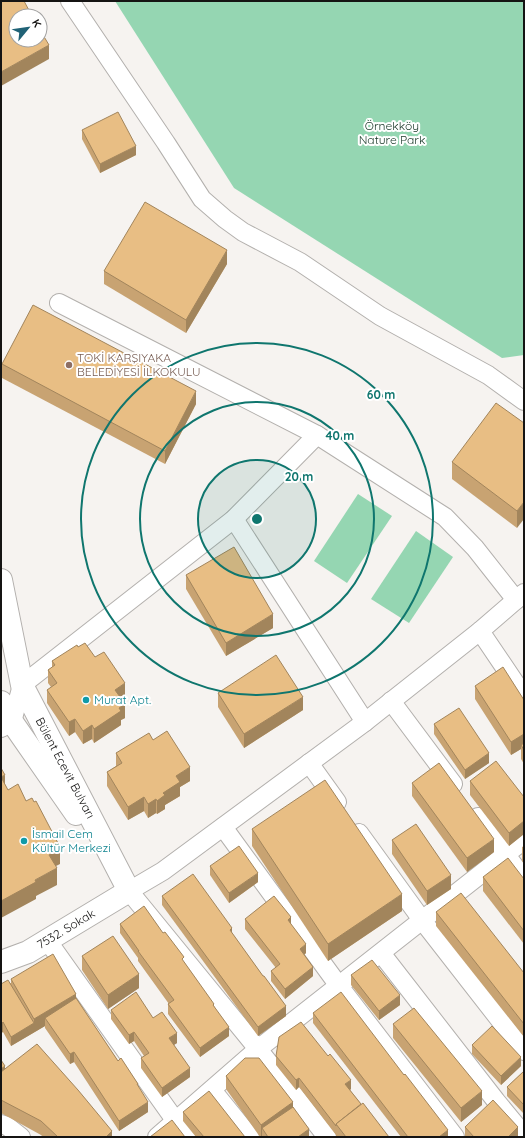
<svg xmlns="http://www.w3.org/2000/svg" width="525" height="1138" viewBox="0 0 525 1138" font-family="Quicksand,sans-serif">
	<rect width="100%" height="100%" fill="#f6f3f0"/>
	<g fill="#95d6b2">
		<path d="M115 1H524V355L502 358 234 188Z"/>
		<path d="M358 494 392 516 347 583 314 561Z"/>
		<path d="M416 531 453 557 409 623 371 599Z"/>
	</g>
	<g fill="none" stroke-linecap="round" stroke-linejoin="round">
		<defs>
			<g id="street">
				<path d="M70 1 166 143 202 199 225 219 243 232 300 262 380 316 488 375 524 401"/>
				<path d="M59 303 317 435 445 517 475 548 516 600"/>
				<path d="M234 519 365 722"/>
				<path d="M480 631 524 696"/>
				<path d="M391 701 453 784"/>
				<path d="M1 728 12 722 22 685 234 519 317 435"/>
				<path d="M309 763 337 802"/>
				<path d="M478 817 524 879"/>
				<path d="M223 827 339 986 455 1137"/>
				<path d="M359 833 422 920 524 1051"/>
				<path d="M47 940 187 1137"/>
				<path d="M381 953 496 1101 524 1135"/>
				<path d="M212 1090 250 1137"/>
				<path d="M1 1124 7 1126 21 1137"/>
				<path d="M157 1137 258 1049 524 840"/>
				<path d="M327 1137 258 1049 129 891 163 871 365 722 480 631 524 593"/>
			</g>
			<g id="secondary">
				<path d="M1 580 22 685 129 891"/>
				<path d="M1 702 2 707 12 722 76 814"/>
				<path d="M1 962 28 952 129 891"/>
			</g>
		</defs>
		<use href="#street" stroke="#b3b0ad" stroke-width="20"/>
		<use href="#secondary" stroke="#b3b0ad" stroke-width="24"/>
		<use href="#street" stroke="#fff" stroke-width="18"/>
		<use href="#secondary" stroke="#fff" stroke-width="22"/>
	</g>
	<g fill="#c8a372">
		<path d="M82 130 136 155 100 173 82 139Z"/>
		<path d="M227 264 186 333 104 284V271Z"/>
		<path d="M2 364 196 404 165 464 2 378Z"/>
		<path d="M524 423 517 528 452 479V462Z"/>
		<path d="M186 575 273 628 226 656 186 589Z"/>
		<path d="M78 647 95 657 125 697 121 699 125 718 121 720V725L94 743 92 739 83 744 75 732 69 736 47 703V690L51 687 48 683V670L52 667V661Z"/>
		<path d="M475 686 524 700V764L521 759V749L511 755 475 699Z"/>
		<path d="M218 693 303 710 244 748 218 707Z"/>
		<path d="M434 724 489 763 465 779 434 734Z"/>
		<path d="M153 740 190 781 180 787V796L165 805V809L157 814 156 813 148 818 144 811 128 820 107 786V772L116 766V753Z"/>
		<path d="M470 781 524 797V834L509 846 470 795Z"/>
		<path d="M412 783 494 852 467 872 412 796Z"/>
		<path d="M252 829 402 911 328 961 252 846Z"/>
		<path d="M392 840 451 889 427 905 392 854Z"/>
		<path d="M524 846V864L522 861V847Z"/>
		<path d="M210 866 258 882 229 903 210 875Z"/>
		<path d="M483 877 524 879V944L483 891Z"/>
		<path d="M162 896 232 934 263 976 286 1016 258 1036 162 905Z"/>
		<path d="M436 912 524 973V1037L436 926Z"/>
		<path d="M245 919 291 924 306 953 304 955 313 976 285 999 271 981V971L276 968 245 929Z"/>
		<path d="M120 924 184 962 214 1006 229 1036 200 1057 168 1014V1004H169L138 961V958L120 933Z"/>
		<path d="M82 956 139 988 108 1009 82 970Z"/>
		<path d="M351 975 400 1005 379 1020 351 985Z"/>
		<path d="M11 979 76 998 118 1061 138 1086 148 1112 119 1131 74 1062 70 1064 45 1028V1026L11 1046 3 1032 1 1033V984L11 983Z"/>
		<path d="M111 1010 153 1018 177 1043 174 1045 190 1077 162 1097 141 1068V1058L144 1056 134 1041 129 1044 111 1019Z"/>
		<path d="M313 1013 404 1075 448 1137H401L313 1023Z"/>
		<path d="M393 1024 482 1105 461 1122 393 1038Z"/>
		<path d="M472 1045 521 1066 501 1085 472 1054Z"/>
		<path d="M276 1056 351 1089 350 1090 361 1104 389 1137H336V1135L299 1087 296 1090 276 1065Z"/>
		<path d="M1 1060 5 1069 112 1137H43L41 1135 1 1113Z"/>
		<path d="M524 1071V1114L507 1096V1087Z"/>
		<path d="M226 1076 293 1107 309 1137H260L226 1089Z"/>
		<path d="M183 1112 245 1137H196L183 1121Z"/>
		<path d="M465 1127 518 1137H466L465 1136Z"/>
	</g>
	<g fill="#a2855c">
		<path d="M49 45V59L1 86V72Z"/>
		<path d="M136 146V155L100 173V164Z"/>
		<path d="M227 250V264L186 333V320Z"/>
		<path d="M196 391V404L165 464V451Z"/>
		<path d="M524 502V519L517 528V511Z"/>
		<path d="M273 614V628L226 656V643Z"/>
		<path d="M125 683V697L115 703V690Z"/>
		<path d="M303 697V710L244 748V734Z"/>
		<path d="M125 704V718L121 720V725L94 743V729L119 708Z"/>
		<path d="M75 719V732L69 736V722Z"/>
		<path d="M92 725V739L83 744V731Z"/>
		<path d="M524 734V747L521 745V749L511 755V742Z"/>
		<path d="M489 753V763L465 779V770Z"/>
		<path d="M190 767V781L180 787V796L165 805V809L157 814V801L176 776Z"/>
		<path d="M5 775V792L1 777Z"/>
		<path d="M144 797V811L128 820V807Z"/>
		<path d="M156 799V813L148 818V804Z"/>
		<path d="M524 821V834L509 846V833Z"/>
		<path d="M494 839V852L467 872V858Z"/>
		<path d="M60 847V864L54 867 49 855 53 850Z"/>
		<path d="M57 868V885L36 896V899L1 918V901L35 880Z"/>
		<path d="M258 873V882L229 903V893Z"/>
		<path d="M451 875V889L427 905V891Z"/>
		<path d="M402 894V911L328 961V944Z"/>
		<path d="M291 917V927L288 920Z"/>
		<path d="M232 928V938L230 930Z"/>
		<path d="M306 944V953L300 958V949Z"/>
		<path d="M313 967V976L285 999V989Z"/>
		<path d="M139 974V988L108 1009V995Z"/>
		<path d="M76 994V1007L45 1018V1026L11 1046V1037L34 1023V1019Z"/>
		<path d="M400 995V1005L379 1020V1011Z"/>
		<path d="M286 1006V1016L258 1036V1027Z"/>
		<path d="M3 1022V1032L1 1033V1024Z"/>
		<path d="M229 1027V1036L200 1057V1048Z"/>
		<path d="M134 1032V1041L129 1044V1035Z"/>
		<path d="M177 1033V1043L169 1048V1038Z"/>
		<path d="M74 1052V1062L70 1064V1054Z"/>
		<path d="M521 1057V1066L501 1085V1076Z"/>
		<path d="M5 1066V1083L1 1086V1069Z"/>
		<path d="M190 1068V1077L162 1097V1088Z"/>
		<path d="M299 1078V1087L296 1090V1080Z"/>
		<path d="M351 1080V1089L345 1094V1084Z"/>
		<path d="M482 1091V1105L461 1122V1108Z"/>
		<path d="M148 1102V1112L119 1131V1121Z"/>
		<path d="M293 1102V1116L262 1128V1137H261V1125Z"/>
		<path d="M518 1127V1137H508Z"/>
		<path d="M309 1129V1137H298Z"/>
		<path d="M448 1130V1137H439Z"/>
		<path d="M112 1131V1137H106Z"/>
	</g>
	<g fill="#e8be84" stroke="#a2855c">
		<path d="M1 1H24L32 16H16V40H40V30L49 45 1 72Z"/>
		<path d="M118 112 136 146 100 164 82 130Z"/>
		<path d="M145 202 227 250 186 320 104 271Z"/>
		<path d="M33 305 196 391 165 451 2 364Z"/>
		<path d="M496 403 524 423V502L517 511 452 462Z"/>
		<path d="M234 547 273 614 226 643 186 575Z"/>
		<path d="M85 643 95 657 104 652 125 683 115 690 125 704 119 708 121 711 94 729 92 725 83 731 75 719 69 722 47 690 57 683 48 670 55 665 52 661 77 645 78 647Z"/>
		<path d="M276 655 303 697 244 734 218 693Z"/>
		<path d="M503 667 524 700V734L511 742 475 686Z"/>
		<path d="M459 708 489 753 465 770 434 724Z"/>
		<path d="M167 731 190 767 176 776 180 782 163 793 165 795 157 801 156 799 148 804 144 797 128 807 107 772 122 763 116 753 149 733 153 740Z"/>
		<path d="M524 743V750L521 745Z"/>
		<path d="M496 761 524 797V821L509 833 470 781Z"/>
		<path d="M439 763 494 839 467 858 412 783Z"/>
		<path d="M1 768 5 775 1 777 8 790 18 784 26 801 32 798 34 802 36 801 60 847 53 850 54 852 49 855 57 868 35 880 36 882 1 901Z"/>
		<path d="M325 780 402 894 328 944 252 829Z"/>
		<path d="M416 824 451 875 427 891 392 840Z"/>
		<path d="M239 846 258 873 229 893 210 866Z"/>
		<path d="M508 858 524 879V931L483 877Z"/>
		<path d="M193 874 232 928 230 930 263 976H264L286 1006 258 1027 162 896Z"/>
		<path d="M461 893 524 973V1024L436 912Z"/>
		<path d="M274 896 291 917 288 920 306 944 300 949 313 967 285 989 271 971 280 964 245 919Z"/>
		<path d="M144 906 163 933 165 932 184 957 182 959 214 1004 213 1005 229 1027 200 1048 168 1004 174 1000 138 951H139L120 924Z"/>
		<path d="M113 936 139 974 108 995 82 956Z"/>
		<path d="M53 954 76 994 34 1019 11 979Z"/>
		<path d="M372 960 400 995 379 1011 351 975Z"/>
		<path d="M8 980 34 1023 11 1037 3 1022 1 1024V984Z"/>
		<path d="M136 992 153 1018 162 1012 177 1033 169 1038 190 1068 162 1088 141 1058 149 1053 134 1032 129 1035 111 1010Z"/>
		<path d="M341 992 404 1075 405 1074 448 1130 439 1137H408L313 1013Z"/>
		<path d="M76 998 118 1061 121 1058 138 1084H137L148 1102 119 1121 74 1052 70 1054 45 1018Z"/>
		<path d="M414 1008 482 1091 461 1108 393 1024Z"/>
		<path d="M301 1022 328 1056 330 1054 351 1080 345 1084 361 1104 336 1124V1126L299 1078 296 1080 276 1056 279 1037Z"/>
		<path d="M492 1026 521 1057 501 1076 472 1045Z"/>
		<path d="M37 1044 78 1090 112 1131 106 1137H58L41 1121 1 1100V1072Z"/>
		<path d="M245 1058H259L293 1102 261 1125 226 1076Z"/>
		<path d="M1 1060 5 1066 1 1069Z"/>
		<path d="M524 1071V1105L507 1087Z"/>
		<path d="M209 1091 245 1137H204L183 1112Z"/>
		<path d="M493 1100 518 1127 508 1137H474L465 1127Z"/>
		<path d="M363 1103 389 1137H346L336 1124Z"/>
		<path d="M293 1107 309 1129 298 1137H268L262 1128Z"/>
		<path d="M172 1120 185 1137H150Z"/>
	</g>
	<circle cx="257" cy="519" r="59" fill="#0f766e" fill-opacity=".12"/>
	<g fill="none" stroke="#0f766e" stroke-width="2">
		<circle cx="257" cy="519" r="59"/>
		<circle cx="257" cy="519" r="117"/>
		<circle cx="257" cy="519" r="176"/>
	</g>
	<circle fill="#8d6e63" stroke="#fff" stroke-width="1.5" cx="69" cy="365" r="4"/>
	<g fill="#0f9aa8" stroke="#fff" stroke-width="1.5">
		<circle cx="86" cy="700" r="4"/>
		<circle cx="24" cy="841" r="4"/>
	</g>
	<g text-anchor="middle" stroke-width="4" stroke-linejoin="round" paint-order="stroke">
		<g font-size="12" fill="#163525" stroke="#fff">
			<text x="392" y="130">Örnekköy<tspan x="392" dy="14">Nature Park</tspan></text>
		</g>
		<g font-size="12" fill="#785e54" stroke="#fff" text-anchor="start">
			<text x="77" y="362">TOKİ KARŞIYAKA<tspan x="77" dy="14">BELEDİYESİ İLKOKULU</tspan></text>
		</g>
		<g font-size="12" fill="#0d838f" stroke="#fff" text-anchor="start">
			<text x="94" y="704">Murat Apt.</text>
			<text x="32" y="838">İsmail Cem<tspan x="32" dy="14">Kültür Merkezi</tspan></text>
		</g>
		<g font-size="12" fill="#151413" stroke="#fff">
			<text transform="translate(65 768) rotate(62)" y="4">Bülent Ecevit Bulvarı</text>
			<text transform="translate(66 929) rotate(-31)" y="4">7532. Sokak</text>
		</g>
	</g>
	<circle cx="257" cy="519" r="6" fill="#0f766e" stroke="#fff" stroke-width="2"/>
	<g font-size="12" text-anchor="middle" font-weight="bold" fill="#0f766e" stroke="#fff" stroke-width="4" stroke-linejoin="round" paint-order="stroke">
		<text x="381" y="399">60 m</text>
		<text x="340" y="440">40 m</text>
		<text x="299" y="481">20 m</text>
	</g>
	<rect width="525" height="1138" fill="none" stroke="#151413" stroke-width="4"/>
	<g transform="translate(28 28) rotate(61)"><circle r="19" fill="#ffffff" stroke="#a1a1a1"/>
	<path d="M0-3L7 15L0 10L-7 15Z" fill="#206276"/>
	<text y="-6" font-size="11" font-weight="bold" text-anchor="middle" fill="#151413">K</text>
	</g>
</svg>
